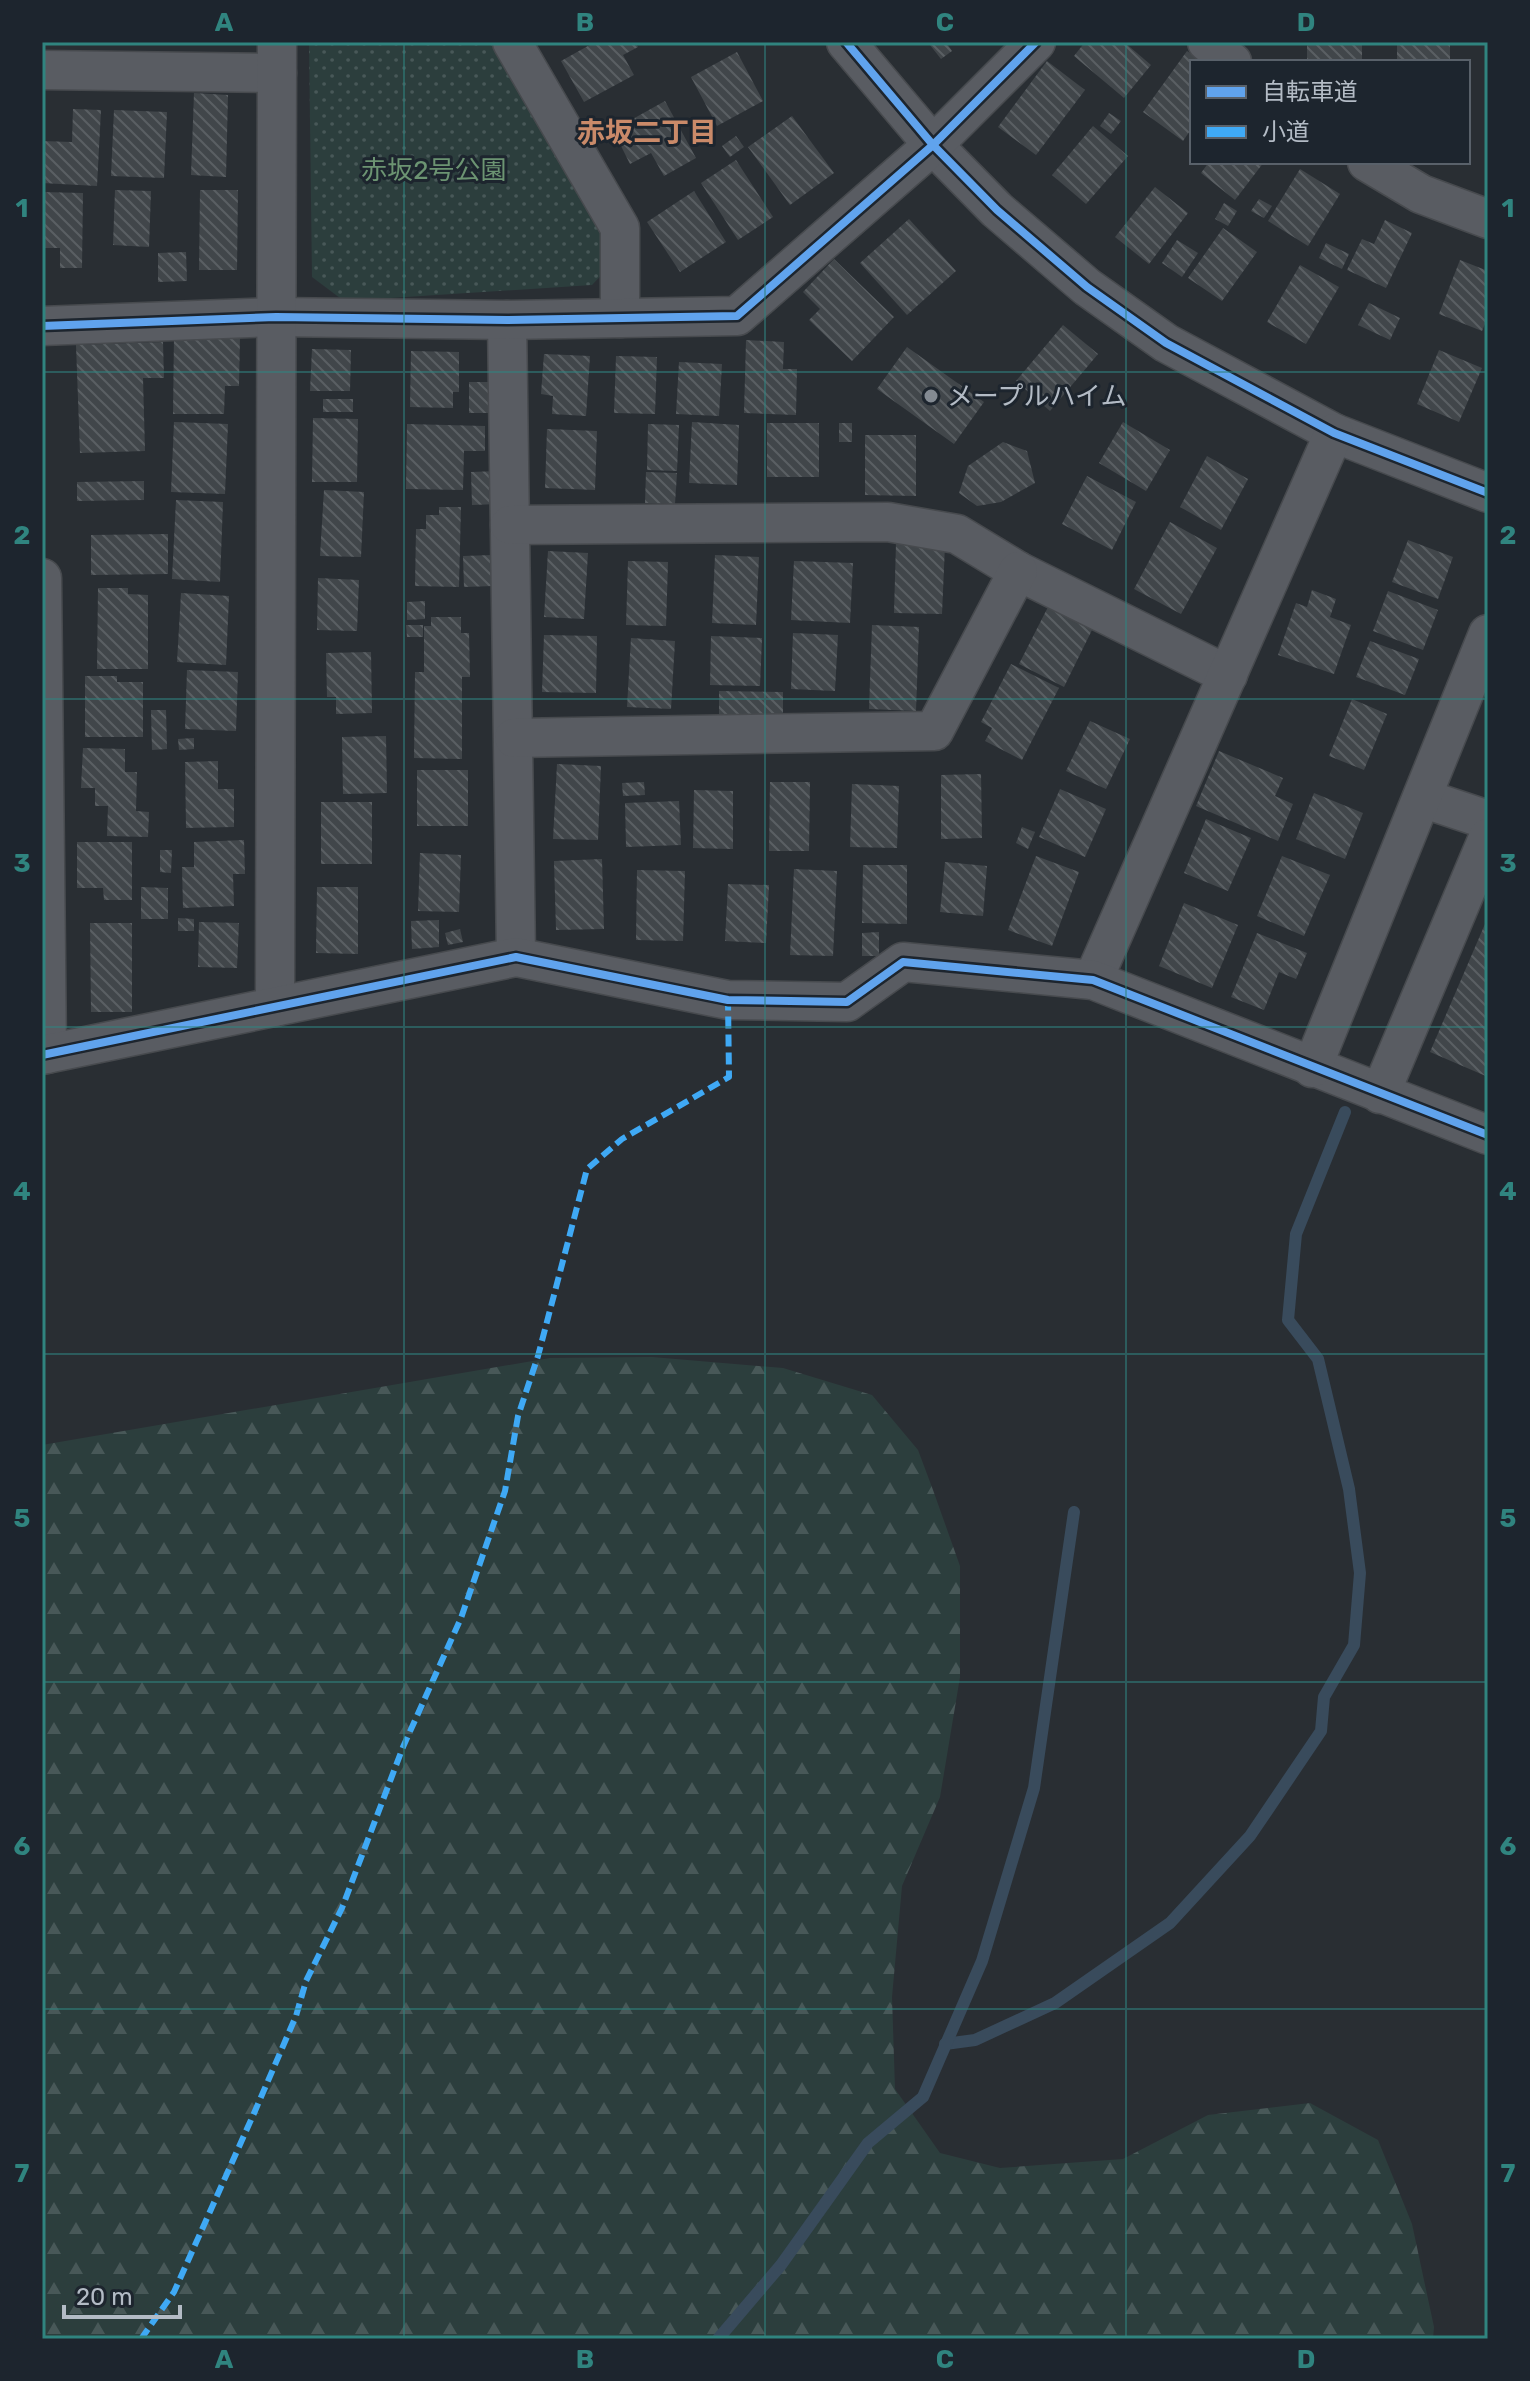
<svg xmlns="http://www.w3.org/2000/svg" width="1530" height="2381" viewBox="0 0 1530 2381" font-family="Rubik,'Noto Sans JP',sans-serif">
	<defs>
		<pattern id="forest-firs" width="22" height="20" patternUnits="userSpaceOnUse" patternTransform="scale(2)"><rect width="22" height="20" fill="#2c3e3d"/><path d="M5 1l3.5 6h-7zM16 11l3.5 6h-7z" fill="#485858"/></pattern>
		<pattern id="park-dots" width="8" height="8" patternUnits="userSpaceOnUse" patternTransform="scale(2)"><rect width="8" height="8" fill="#2c3e3d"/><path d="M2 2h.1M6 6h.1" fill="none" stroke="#485858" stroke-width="1.8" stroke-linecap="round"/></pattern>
		<pattern id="building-back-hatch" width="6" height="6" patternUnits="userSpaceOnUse" patternTransform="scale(2)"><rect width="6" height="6" fill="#41464a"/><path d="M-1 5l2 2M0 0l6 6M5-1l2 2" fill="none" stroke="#5a5f63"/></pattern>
	</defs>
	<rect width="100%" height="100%" fill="#292e33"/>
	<path fill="url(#forest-firs)" d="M652 1357 783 1368 872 1395 918 1450 933 1490 960 1566V1677L940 1797 902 1886 892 1997 895 2089 940 2153 1000 2168 1123 2159 1208 2115 1310 2103 1378 2140 1412 2224 1434 2327 1433 2339H42V1445L550 1358Z"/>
	<path fill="url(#park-dots)" d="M309 42H503L610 223 608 268 592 285 344 301 312 277Z"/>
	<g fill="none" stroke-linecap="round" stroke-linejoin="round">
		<g stroke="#394b5c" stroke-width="12">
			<path d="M945 2044 975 2040 1055 2003 1170 1923 1250 1836 1321 1731 1324 1697 1354 1645 1360 1573 1349 1489 1318 1359 1288 1320 1296 1234 1345 1112"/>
			<path d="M718 2339 781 2265 868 2143 923 2097 982 1961 1034 1788 1074 1512"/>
		</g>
	</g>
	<g fill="url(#building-back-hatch)">
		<path d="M595 42H635L638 47 623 55 634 75 584 102 561 61Z"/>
		<path d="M934 42H946L952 51 941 59 930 45Z"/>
		<path d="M1085 42H1124L1151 65 1124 98 1074 56Z"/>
		<rect x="1307" y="42" width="55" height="20"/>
		<rect x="1397" y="42" width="53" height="20"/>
		<path d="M1187 51 1203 62H1192V128L1183 141 1143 112Z"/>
		<path d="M737 52 763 101 717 126 691 77Z"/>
		<path d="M1047 61 1085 90 1036 155 998 127Z"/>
		<path d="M194 93 228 95 226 177 191 175Z"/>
		<path d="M665 101 696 158 664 176 651 153 630 164 613 130Z"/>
		<path d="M73 109 101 110 97 186 42 183V141L72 142Z"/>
		<path d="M114 110 167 112 164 178 111 176Z"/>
		<path d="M1109 113 1121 121 1111 134 1100 126Z"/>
		<path d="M792 116 834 173 790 205 748 147Z"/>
		<path d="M1093 126 1128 156 1086 204 1052 175Z"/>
		<path d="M736 136 744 147 730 157 722 146Z"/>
		<path d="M736 160 773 217 738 240 701 183Z"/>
		<path d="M1209 162H1264L1235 200 1201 173Z"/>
		<path d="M1300 169 1340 194 1308 246 1268 221Z"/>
		<path d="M1155 187 1188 213 1149 264 1115 237Z"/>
		<path d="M115 190 151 191 149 247 113 245Z"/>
		<path d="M200 190H238L237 270H199Z"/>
		<path d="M694 191 726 242 680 272 647 222Z"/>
		<path d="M42 192 83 193 82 268H60V248H42Z"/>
		<path d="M1259 199 1272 206 1264 218 1251 211Z"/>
		<path d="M1224 203 1237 211 1228 226 1215 219Z"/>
		<path d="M909 219 956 271 907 315 860 263Z"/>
		<path d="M1385 220 1412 233 1386 288 1347 270 1362 239 1374 244Z"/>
		<path d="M1223 228 1257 252 1222 301 1188 278Z"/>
		<path d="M1177 240 1198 253 1182 277 1162 263Z"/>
		<path d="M1326 243 1349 254 1342 269 1319 258Z"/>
		<path d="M186 252 187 281 158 282V253Z"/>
		<path d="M834 259 894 317 852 361 809 320 820 309 803 292Z"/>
		<path d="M1460 260 1488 271V317L1482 331 1439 314Z"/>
		<path d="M1300 265 1339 287 1306 344 1267 322Z"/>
		<path d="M1369 303 1400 318 1390 340 1358 325Z"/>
		<path d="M1063 325 1098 354 1050 411 1016 381Z"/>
		<path d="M174 335 240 337 239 386H225L224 414H173Z"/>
		<path d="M746 340 784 342 783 369H797L796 415 744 413Z"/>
		<path d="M163 342 164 378H143L145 451 80 453 76 345Z"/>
		<path d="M907 347 984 402 954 444 877 389Z"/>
		<path d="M312 349 351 350 350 391H310Z"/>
		<path d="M1439 350 1482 368 1459 422 1417 404Z"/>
		<path d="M411 351 459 352V392H453V408L410 407Z"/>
		<path d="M544 354 590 356 586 416 552 414 553 396 541 394Z"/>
		<path d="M616 356 657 357 655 414 614 413Z"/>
		<path d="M679 362 722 364 719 416 676 414Z"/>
		<rect x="469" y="382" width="30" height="31"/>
		<rect x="323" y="399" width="30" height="13"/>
		<path d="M313 418 358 419 357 482H312Z"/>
		<path d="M174 422 228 424 225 494 171 492Z"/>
		<path d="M692 422 739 425 737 485 689 483Z"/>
		<path d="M1123 422 1170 450 1146 491 1099 463Z"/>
		<rect x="767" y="423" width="52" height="54"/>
		<rect x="839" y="423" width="13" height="19"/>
		<path d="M407 424 485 426V451H464L463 490 406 489Z"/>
		<path d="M648 424 679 425 677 471 647 470Z"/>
		<path d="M547 429 597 431 595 490 545 488Z"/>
		<path d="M865 435H916V496L865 495Z"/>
		<path d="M1003 442 1027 451 1035 483 1001 502 977 506 959 493 968 466Z"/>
		<path d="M1207 456 1248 479 1221 530 1180 507Z"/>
		<path d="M498 471 499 504 472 505 471 472Z"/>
		<path d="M646 472 677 473 675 504 645 503Z"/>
		<path d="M1087 476 1136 502 1112 550 1062 524Z"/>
		<path d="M144 481V500L77 501V482Z"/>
		<path d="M324 490 364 492 361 557 320 556Z"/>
		<path d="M176 500 223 502 220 582 172 579Z"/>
		<path d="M439 507H461L459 587 415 586 416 529H426V515H439Z"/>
		<path d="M1170 522 1217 548 1181 614 1134 589Z"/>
		<path d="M168 534V574L91 575V535Z"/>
		<path d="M1408 540 1453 557 1438 599 1392 582Z"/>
		<path d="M896 543 945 545 942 614 894 613Z"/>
		<path d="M548 551 588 553 584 619 544 617Z"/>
		<path d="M492 555 494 586 464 587 463 556Z"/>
		<path d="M715 555 759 557 756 625 712 623Z"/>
		<path d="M628 561 668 562 666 626 626 625Z"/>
		<path d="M794 561 853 563 850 623 791 620Z"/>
		<path d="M318 578 359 580 357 631 317 630Z"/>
		<path d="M98 588H128V594L148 595V669H97Z"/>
		<path d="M1312 590 1336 599 1330 617 1351 625 1334 674 1278 655 1296 603 1307 607Z"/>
		<path d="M1388 591 1438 610 1423 650 1373 631Z"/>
		<path d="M181 593 229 596 226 665 177 662Z"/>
		<path d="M425 601V619L407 620V602Z"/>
		<path d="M1048 607 1092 630 1064 687 1019 664Z"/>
		<path d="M431 617H461V633H469L470 677H462V759L414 758 415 672H424V626H431Z"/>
		<path d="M406 625H423V637H407Z"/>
		<path d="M872 625 919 627 916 711 869 709Z"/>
		<path d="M793 633 838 635 835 691 791 689Z"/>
		<path d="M544 635 597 636 596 693 542 692Z"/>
		<path d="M711 636 762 638 760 686 710 685Z"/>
		<path d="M631 638 675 641 671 709 627 707Z"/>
		<path d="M1370 641 1419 659 1405 695 1356 677Z"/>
		<path d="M371 652 372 713 336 714V697H327L326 653Z"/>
		<path d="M1011 664 1059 688 1022 760 985 741 992 728 981 722Z"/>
		<path d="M187 670 238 672 236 731 185 729Z"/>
		<path d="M85 676H117V682H143V737H85Z"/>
		<path d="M719 691 783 692V720L719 719Z"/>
		<path d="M1352 699 1387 714 1364 770 1329 756Z"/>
		<path d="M151 710H166L167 749 152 750Z"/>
		<path d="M1090 721 1130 739 1106 789 1066 771Z"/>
		<path d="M386 736 387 793 343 794 342 737Z"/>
		<path d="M194 738V749L179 750 178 739Z"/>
		<path d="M83 748 125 749V772H137L136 811 149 812 148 837 107 836 108 806H95V788H81Z"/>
		<path d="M1219 751 1283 778 1275 796 1293 804 1278 841 1196 806Z"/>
		<path d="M218 761V789H234V827L186 828 185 762Z"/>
		<path d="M557 764 601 766 598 840 553 839Z"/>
		<rect x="417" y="770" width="51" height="56"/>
		<path d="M981 774 982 838 941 839V775Z"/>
		<path d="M644 782 645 795 623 796 622 783Z"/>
		<path d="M770 782H810L809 851H769Z"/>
		<path d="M852 784 899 786 897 848 850 847Z"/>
		<path d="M1060 789 1106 809 1085 857 1039 837Z"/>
		<path d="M694 790 733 791V849L693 848Z"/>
		<path d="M1314 793 1363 813 1345 859 1296 839Z"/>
		<path d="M679 801 681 845 626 847 625 803Z"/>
		<rect x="321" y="802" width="51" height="62"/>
		<path d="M1206 819 1251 838 1228 891 1184 873Z"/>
		<path d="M1022 827 1035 832 1028 849 1016 843Z"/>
		<path d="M244 840 245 874H233L234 906 183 908 182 867H194V842Z"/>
		<path d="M77 842H132V900H104L103 888H77Z"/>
		<path d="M160 850H172L171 873 160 872Z"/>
		<path d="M420 853 461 855 459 912 418 911Z"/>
		<path d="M1036 856 1079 872 1052 946 1008 930Z"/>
		<path d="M1282 856 1330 875 1304 936 1257 916Z"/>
		<path d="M602 859 604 929 556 930 554 861Z"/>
		<path d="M945 862 987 866 983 916 940 912Z"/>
		<path d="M863 865H907V924L862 923Z"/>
		<path d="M794 869 837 871 833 956 790 955Z"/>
		<path d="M637 870 685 871 683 941 636 940Z"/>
		<path d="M728 884 769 885 766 943 725 941Z"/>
		<path d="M141 887 168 888V919H141Z"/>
		<path d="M317 887H358V954L316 953Z"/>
		<path d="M1184 903 1238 925 1212 988 1159 966Z"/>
		<path d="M1488 917V1077L1430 1052Z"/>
		<path d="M178 918 194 919V931H178Z"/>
		<path d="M439 920V947L412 949 411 921Z"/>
		<path d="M199 922 239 923 237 968 198 967Z"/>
		<path d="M90 923H132V1012H91Z"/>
		<path d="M460 929 463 942 448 945 445 933Z"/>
		<path d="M879 932V956H862V933Z"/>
		<path d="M1257 933 1307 953 1296 979 1279 972 1264 1010 1231 997Z"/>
	</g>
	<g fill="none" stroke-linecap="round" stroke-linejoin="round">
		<defs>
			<g id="minor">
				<path d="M512 42 620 228V318"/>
				<path d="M846 42 933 145 997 210 1087 287 1166 343 1334 433 1488 493"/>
				<path d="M1207 42 1232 62"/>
				<path d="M42 70 277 73"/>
				<path d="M1367 162 1421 194 1488 219"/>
				<path d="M507 320 516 957"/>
				<path d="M42 326 276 317 507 320 737 316 933 145 1036 42"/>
				<path d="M510 525 888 522 957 534 1018 571 1228 675"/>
				<path d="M42 578 47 1054"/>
				<path d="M514 738 934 731 1018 571"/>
				<path d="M1422 798 1488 820"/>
				<path d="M1093 980 1334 433"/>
				<path d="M275 1007 277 42"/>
				<path d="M42 1055 516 957 728 1000 847 1002 903 962 1093 980 1488 1135"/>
				<path d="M1312 1068 1488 634"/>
				<path d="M1380 1094 1488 838"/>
			</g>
		</defs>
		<use href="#minor" stroke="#474a4e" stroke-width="41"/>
		<use href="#minor" stroke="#595c62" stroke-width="38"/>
		<path stroke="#3fa9f5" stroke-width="6" stroke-dasharray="12 6" stroke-linecap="butt" d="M141 2339 174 2292 255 2111 296 2016 306 1981 342 1908 403 1747 461 1618 505 1491 518 1416 538 1356 587 1169 622 1139 729 1077 728 1000"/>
		<defs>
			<g id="cycleway">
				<path d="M846 42 933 145 997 210 1087 287 1166 343 1334 433 1488 493"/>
				<path d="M42 326 276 317 507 320 737 316 933 145 1036 42"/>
				<path d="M42 1055 516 957 728 1000 847 1002 903 962 1093 980 1488 1135"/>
			</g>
		</defs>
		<use href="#cycleway" stroke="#1d252e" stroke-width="13"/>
		<use href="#cycleway" stroke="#60a3ed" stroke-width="8"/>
	</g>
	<path fill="none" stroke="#30847f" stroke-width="2" stroke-opacity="0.55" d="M404 42V2339M765 42V2339M1126 42V2339M42 372H1488M42 699H1488M42 1027H1488M42 1354H1488M42 1682H1488M42 2009H1488"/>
	<circle fill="#838a92" stroke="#1d252e" stroke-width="3" cx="931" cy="396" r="8"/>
	<g text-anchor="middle" stroke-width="6" stroke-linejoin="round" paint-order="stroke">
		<g font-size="26" fill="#6c9472" stroke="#1d252e">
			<text x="434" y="179">赤坂2号公園</text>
		</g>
		<g font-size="26" fill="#b3bbc5" stroke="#1d252e" text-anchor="start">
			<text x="947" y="405">メープルハイム</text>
		</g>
		<g font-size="28" font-weight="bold" fill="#ca8a69" stroke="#1d252e">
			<text x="647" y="142">赤坂二丁目</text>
		</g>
	</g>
	<rect width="1530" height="2381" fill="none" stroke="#1d252e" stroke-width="88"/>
	<rect x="1190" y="60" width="280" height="104" fill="#1d252e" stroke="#59616a" stroke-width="2"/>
	<rect x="1206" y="86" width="40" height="12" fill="#60a3ed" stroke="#59616a" stroke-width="2"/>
	<text x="1262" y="100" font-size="24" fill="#b3bbc5">自転車道</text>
	<rect x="1206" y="126" width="40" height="12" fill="#3fa9f5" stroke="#59616a" stroke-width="2"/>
	<text x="1262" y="140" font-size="24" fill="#b3bbc5">小道</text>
	<path d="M64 2305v12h116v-12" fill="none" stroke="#b3bbc5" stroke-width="4"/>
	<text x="76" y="2305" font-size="24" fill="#b3bbc5" stroke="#1d252e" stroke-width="6" paint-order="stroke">20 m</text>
	<rect x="44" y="44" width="1442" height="2293" fill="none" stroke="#30847f" stroke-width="3"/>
	<g font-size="26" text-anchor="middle" font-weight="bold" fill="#30847f">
		<text x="224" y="31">A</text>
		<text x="585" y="31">B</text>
		<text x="945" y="31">C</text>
		<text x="1306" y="31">D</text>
		<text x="22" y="217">1</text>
		<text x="1508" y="217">1</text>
		<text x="22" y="544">2</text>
		<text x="1508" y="544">2</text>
		<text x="22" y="872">3</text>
		<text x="1508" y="872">3</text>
		<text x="22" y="1200">4</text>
		<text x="1508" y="1200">4</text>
		<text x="22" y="1527">5</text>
		<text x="1508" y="1527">5</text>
		<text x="22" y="1855">6</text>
		<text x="1508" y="1855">6</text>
		<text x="22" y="2182">7</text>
		<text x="1508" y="2182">7</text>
		<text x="224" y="2368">A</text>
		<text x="585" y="2368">B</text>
		<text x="945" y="2368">C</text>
		<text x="1306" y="2368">D</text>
	</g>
</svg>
